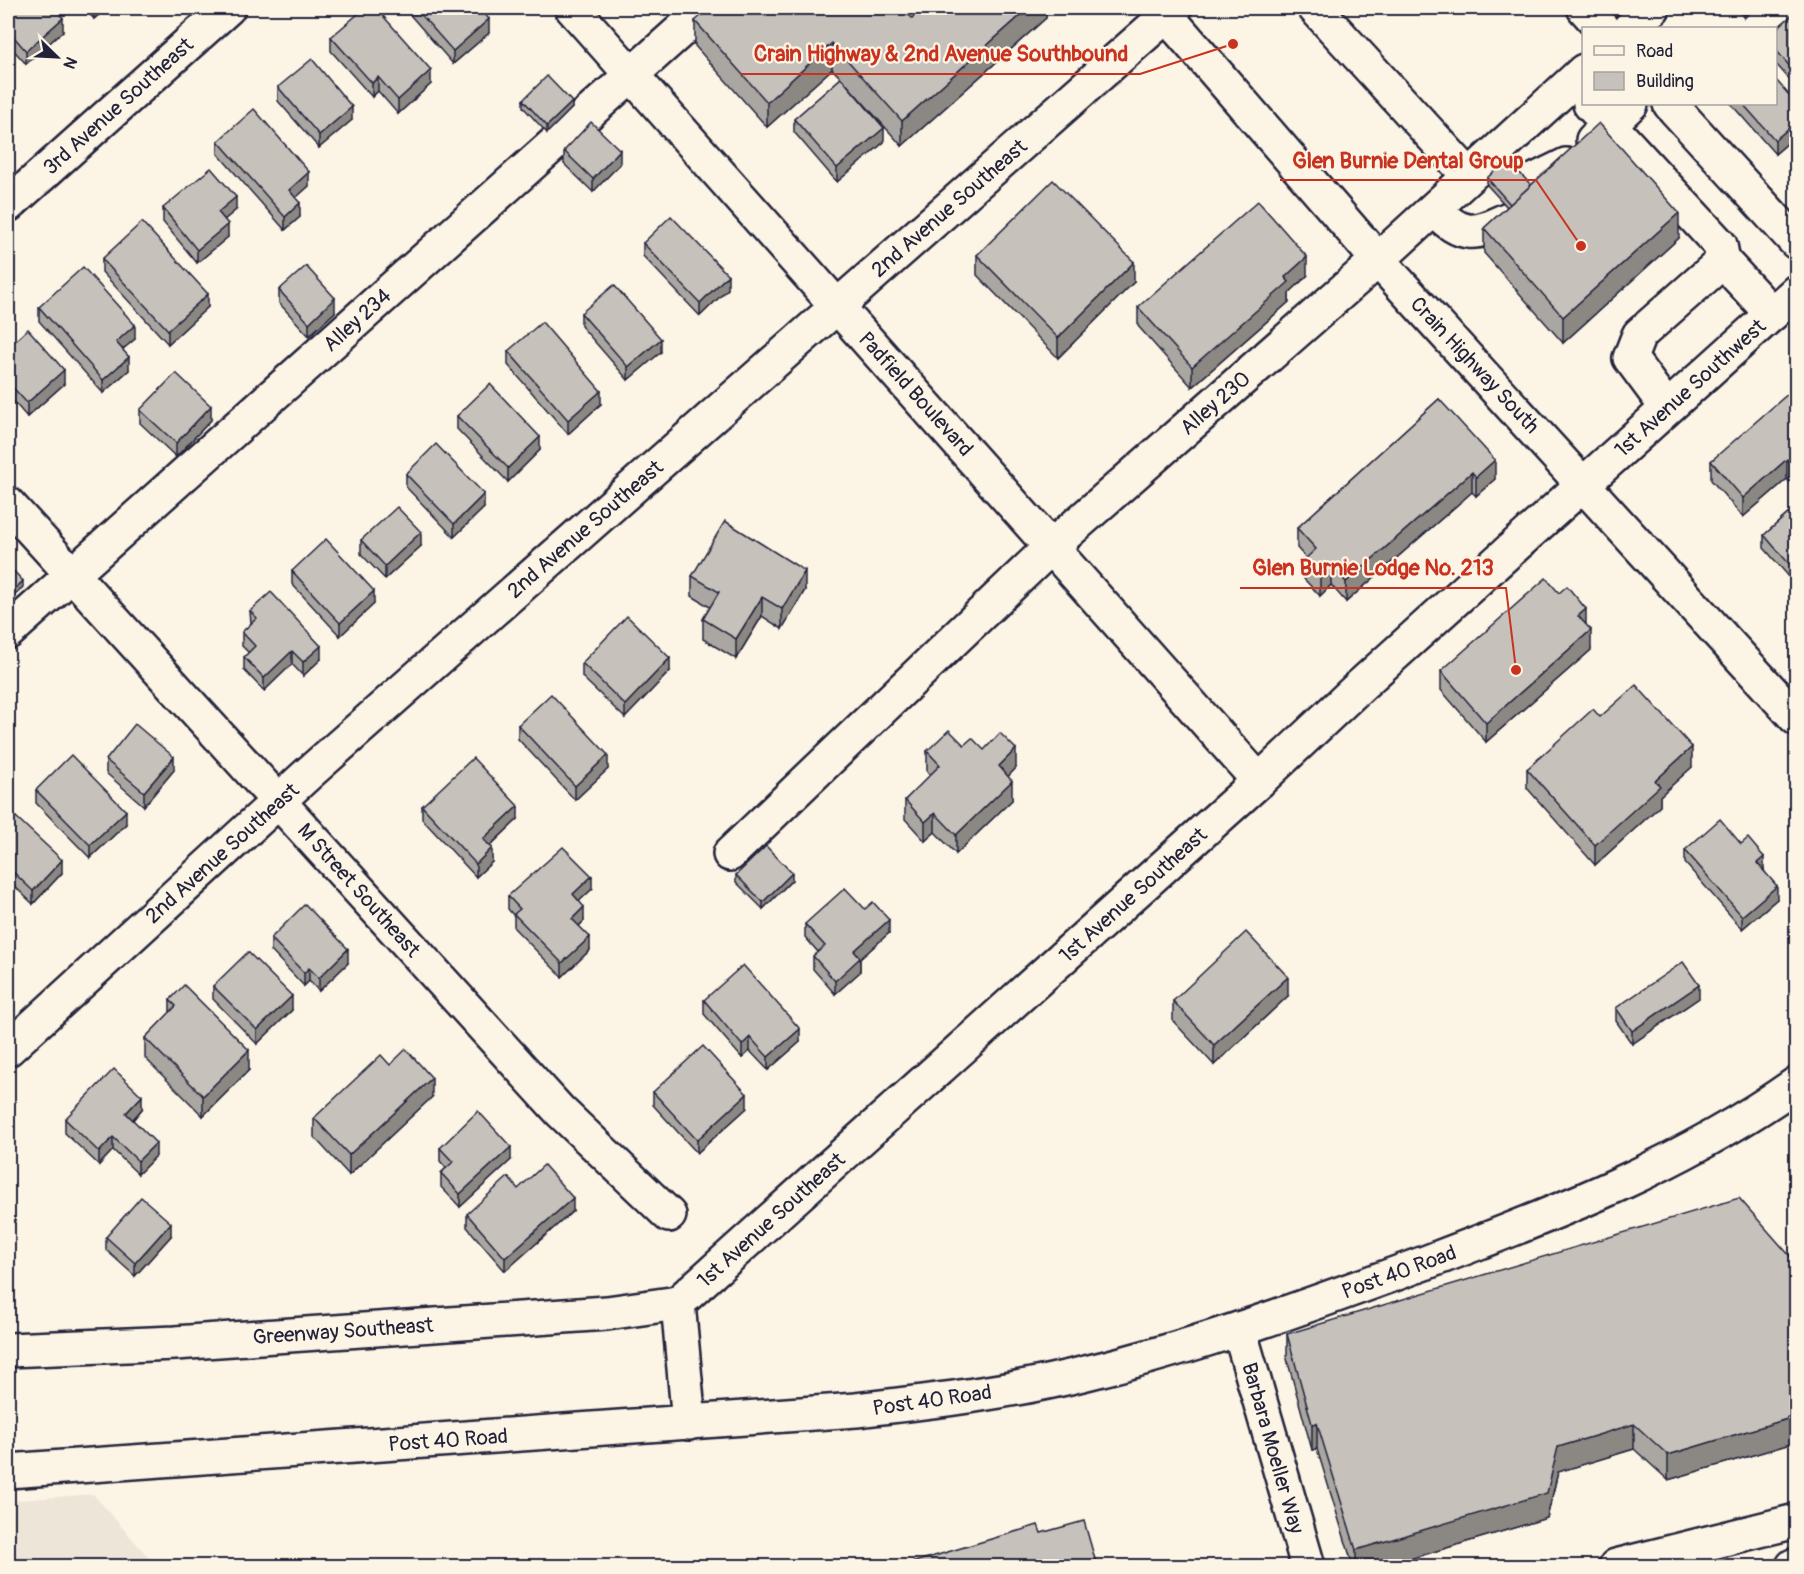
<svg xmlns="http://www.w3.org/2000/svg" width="1804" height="1574" viewBox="0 0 1804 1574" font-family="Pangolin,sans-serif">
	<rect width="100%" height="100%" fill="#fcf5e5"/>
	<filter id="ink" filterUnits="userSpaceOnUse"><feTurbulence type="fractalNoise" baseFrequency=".0167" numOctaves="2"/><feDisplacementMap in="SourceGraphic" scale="12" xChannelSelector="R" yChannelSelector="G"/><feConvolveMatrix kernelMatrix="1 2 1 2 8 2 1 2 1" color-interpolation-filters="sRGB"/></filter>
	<g filter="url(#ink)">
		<path fill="#ece5d8" d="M93 1494 156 1566H8V1501Z"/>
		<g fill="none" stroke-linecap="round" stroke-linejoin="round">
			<defs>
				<g id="minor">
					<path d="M572 8 1259 781"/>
					<path d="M1315 8 1469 176"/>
					<path d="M1584 8 1602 28"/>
					<path d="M1630 28 1653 8"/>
					<path d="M1590 104 1720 245 1723 261 1772 314"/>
					<path d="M1670 104 1796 242"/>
					<path d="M1593 140 1631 104"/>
					<path d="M1525 185 1566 165"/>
					<path d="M8 205 228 8"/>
					<path d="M1434 209C1466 242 1477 233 1515 216"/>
					<path d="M1667 408 1630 358 1639 335 1723 261"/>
					<path d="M8 504 560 1111 669 1215"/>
					<path d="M8 632 706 8"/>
					<path d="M730 854 1051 547 1378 260 1584 71"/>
					<path d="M8 1049 309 773 1175 8"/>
					<path d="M678 1303 1259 781 1361 685 1796 292"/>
					<path d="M678 1303 689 1423"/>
					<path d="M1239 1329 1308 1566"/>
					<path d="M8 1350 175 1343 607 1313 678 1303"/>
					<path d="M8 1471 856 1410C935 1401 1013 1392 1090 1372 1206 1344 1318 1302 1430 1261 1557 1213 1685 1163 1796 1084"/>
				</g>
				<g id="major">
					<path d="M1160 8 1378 260 1796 718"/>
					<path d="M1616 1566 1796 1521"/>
					<path d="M1793 1566 1796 1565"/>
				</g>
			</defs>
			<use href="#minor" stroke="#22223b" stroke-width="38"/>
			<use href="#major" stroke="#22223b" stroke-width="38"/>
			<use href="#minor" stroke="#fcf5e5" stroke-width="33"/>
			<use href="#major" stroke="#fcf5e5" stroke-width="33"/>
		</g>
		<g fill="#aaa6a1" stroke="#22223b" stroke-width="1.5">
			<path d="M8 8 63 31 26 64 8 44Z"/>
			<path d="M84 8H107L94 19Z"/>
			<path d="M404 8H479L489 33 453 64Z"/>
			<path d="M921 8H1046V18L902 146 841 78 884 142 837 182 794 132V119L841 78 832 69 767 127 695 46V21L912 18 922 9Z"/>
			<path d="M1610 8H1621L1615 13Z"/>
			<path d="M1735 8H1755L1744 18Z"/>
			<path d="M1797 11V88L1776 64V29Z"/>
			<path d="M331 37 431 84 398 114 378 91 372 97 331 51Z"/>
			<path d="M278 87 352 120 319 148 278 101Z"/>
			<path d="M523 100 572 108 547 133 523 107Z"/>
			<path d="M1731 104H1797V135L1775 154Z"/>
			<path d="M218 141 309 186 295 198 300 217 285 230 218 154Z"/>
			<path d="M564 151 620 164 593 192 564 164Z"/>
			<path d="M1487 178 1531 185 1679 238 1563 343 1484 253V228L1507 207 1487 185Z"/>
			<path d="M163 208 236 210 224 220 228 237 197 263 163 222Z"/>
			<path d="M643 243 728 289 700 316 643 256Z"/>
			<path d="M977 255 1134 282 1058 358 977 275Z"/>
			<path d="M102 259 208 307 168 344 102 272Z"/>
			<path d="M1307 276 1289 293V302L1192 387 1138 326V307Z"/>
			<path d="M279 290 335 312 309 336 279 303Z"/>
			<path d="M39 307 135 339 123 349 129 370 103 393 39 321Z"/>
			<path d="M581 313 661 352 628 380 581 326Z"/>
			<path d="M8 347 64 384 27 417 8 395Z"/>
			<path d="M508 351 601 404 568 434 508 365Z"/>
			<path d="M1439 399 1495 479 1476 496 1472 492 1346 602 1331 585 1320 596 1304 579V560L1306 558 1297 548V528Z"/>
			<path d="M1797 400V479L1791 484 1787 479 1743 517 1711 480V461Z"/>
			<path d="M140 410 211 420 176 457 140 423Z"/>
			<path d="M457 416 540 450 508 482 457 429Z"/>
			<path d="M406 474 484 508 454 537 406 487Z"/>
			<path d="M1797 506V574L1791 579 1764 548V535Z"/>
			<path d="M361 540 421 546 385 579 361 554Z"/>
			<path d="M292 571 374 604 340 636 292 584Z"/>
			<path d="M692 576 805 590 782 629 762 616 736 659 703 639V619L710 607 692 596Z"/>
			<path d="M250 611 321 659 303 676 292 664 264 691 244 670V657L249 653 242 646V632L251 624Z"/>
			<path d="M1586 626 1591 650 1486 742 1441 690V671Z"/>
			<path d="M582 663 670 671 625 718 582 677Z"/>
			<path d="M1600 717 1692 767 1660 796V806L1595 865 1527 788V769Z"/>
			<path d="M518 725 608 769 575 800 518 739Z"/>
			<path d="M964 745 984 750 1016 768 1008 776 1012 800 956 854 935 832 925 841 905 819V800L931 775 927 771V751Z"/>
			<path d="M106 760 174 770 144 806 106 773Z"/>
			<path d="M36 790 126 824 90 858 36 803Z"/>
			<path d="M422 806 518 819 490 846 492 862 476 877 422 819Z"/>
			<path d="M8 826 62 873 33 904 8 880Z"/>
			<path d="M1685 850 1764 870 1777 899 1742 929 1685 863Z"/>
			<path d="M736 875 792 880 763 909 736 882Z"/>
			<path d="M592 889 579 901 584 921 579 926 590 950 562 977 514 928V916L508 909V896Z"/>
			<path d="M865 909 889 933 860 959V972L835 994 813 969V956L818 952 805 937V924Z"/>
			<path d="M271 938 348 963 319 991 309 981 304 986 271 951Z"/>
			<path d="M213 986 292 1010 257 1044 213 999Z"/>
			<path d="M1288 996 1214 1065 1173 1021V1001Z"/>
			<path d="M1699 998 1632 1044 1616 1021V1008Z"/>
			<path d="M170 1000 249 1070 203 1116 145 1058V1038L170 1013Z"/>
			<path d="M704 1000 800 1042 768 1070 750 1051 742 1058 704 1014Z"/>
			<path d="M653 1092 747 1108 697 1153 653 1105Z"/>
			<path d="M432 1097 349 1175 314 1137V1118Z"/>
			<path d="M142 1109 133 1120 156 1156 138 1174 113 1150 99 1165 65 1133V1119Z"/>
			<path d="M440 1148 511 1160 460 1207 441 1187V1173L446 1168 440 1161Z"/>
			<path d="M518 1189 573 1211 505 1271 467 1227V1214Z"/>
			<path d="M171 1236 135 1276 106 1250V1237Z"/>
			<path d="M1797 1264V1442L1668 1480 1634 1449 1558 1472 1547 1518 1386 1566H1353L1317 1449 1312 1450 1287 1359V1334Z"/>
		</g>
		<g fill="#8b8783" stroke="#22223b" stroke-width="1.5">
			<path d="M94 8H107L94 19Z"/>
			<path d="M1029 8H1046V18L902 146V121Z"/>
			<path d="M1615 8H1621L1615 13Z"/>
			<path d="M1748 8H1755L1744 18V11Z"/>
			<path d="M63 18V31L26 64V51Z"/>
			<path d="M489 19V33L453 64V51Z"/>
			<path d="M832 43V69L767 127V102Z"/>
			<path d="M431 70V84L398 114V100Z"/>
			<path d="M378 77V91L372 97V83Z"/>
			<path d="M572 102V108L547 133V126Z"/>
			<path d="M352 107V120L319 148V135Z"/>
			<path d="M1797 121V135L1775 154V140Z"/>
			<path d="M884 128V142L837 182V168Z"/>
			<path d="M620 150V164L593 192V179Z"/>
			<path d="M309 172V186L289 204V190Z"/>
			<path d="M236 197V210L218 225V212Z"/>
			<path d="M300 203V217L285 230V217Z"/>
			<path d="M1679 213V238L1563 343V317Z"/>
			<path d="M228 224V237L197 263V250Z"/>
			<path d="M1307 257V276L1289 293V302L1192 387V367L1285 277Z"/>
			<path d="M1134 262V282L1058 358V338Z"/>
			<path d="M728 275V289L700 316V303Z"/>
			<path d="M208 294V307L168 344V330Z"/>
			<path d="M335 298V312L309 336V323Z"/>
			<path d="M135 325V339L116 355V342Z"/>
			<path d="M661 339V352L628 380V367Z"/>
			<path d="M129 357V370L103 393V380Z"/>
			<path d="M64 370V384L27 417V403Z"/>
			<path d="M601 391V404L568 434V420Z"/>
			<path d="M211 406V420L176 457V443Z"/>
			<path d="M540 437V450L508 482V468Z"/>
			<path d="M1787 459V479L1743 517V498Z"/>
			<path d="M1495 460V479L1476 496V477Z"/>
			<path d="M1797 460V479L1791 484V464Z"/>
			<path d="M1472 472V492L1346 602V582Z"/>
			<path d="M484 494V508L454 537V524Z"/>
			<path d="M421 532V546L385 579V566Z"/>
			<path d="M1797 560V574L1791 579V566Z"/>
			<path d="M1331 566V585L1320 596V576Z"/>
			<path d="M805 571V590L782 629V609Z"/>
			<path d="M23 581V587L8 602V595Z"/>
			<path d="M374 591V604L340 636V623Z"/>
			<path d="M762 597V616L736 659V639Z"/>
			<path d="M1586 609V628L1578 616Z"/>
			<path d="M1591 630V650L1486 742V723Z"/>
			<path d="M321 646V659L303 676V662Z"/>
			<path d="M292 651V664L264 691V678Z"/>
			<path d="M670 658V671L625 718V705Z"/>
			<path d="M1692 747V767L1660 796V806L1595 865V845L1655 781Z"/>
			<path d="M1016 749V768L999 786V766Z"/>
			<path d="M608 755V769L575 800V786Z"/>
			<path d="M174 757V770L144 806V792Z"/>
			<path d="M1012 781V800L956 854V835Z"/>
			<path d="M518 806V819L483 852V839Z"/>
			<path d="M126 811V824L90 858V845Z"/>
			<path d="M935 813V832L925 841V822Z"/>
			<path d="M492 848V862L476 877V864Z"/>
			<path d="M1764 857V870L1757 876V863Z"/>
			<path d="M62 860V873L33 904V891Z"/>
			<path d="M792 873V880L763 909V902Z"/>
			<path d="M592 876V889L573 907V894Z"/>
			<path d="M1777 886V899L1742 929V916Z"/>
			<path d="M584 907V921L572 932V919Z"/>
			<path d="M889 920V933L860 959V972L835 994V981L854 951Z"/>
			<path d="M12 923V936L8 940V927Z"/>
			<path d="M590 937V950L562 977V963Z"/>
			<path d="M348 949V963L319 991V978Z"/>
			<path d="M309 968V981L304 986V973Z"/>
			<path d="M1288 977V996L1214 1065V1045Z"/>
			<path d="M1699 985V998L1632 1044V1031Z"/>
			<path d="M292 996V1010L257 1044V1030Z"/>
			<path d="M800 1029V1042L768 1070V1057Z"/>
			<path d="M750 1037V1051L742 1058V1045Z"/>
			<path d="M249 1050V1070L203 1116V1096Z"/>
			<path d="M432 1078V1097L349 1175V1155Z"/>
			<path d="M747 1094V1108L697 1153V1140Z"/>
			<path d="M142 1096V1109L126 1127V1113Z"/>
			<path d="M113 1137V1150L99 1165V1152Z"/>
			<path d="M156 1143V1156L138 1174V1161Z"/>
			<path d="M511 1147V1160L460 1207V1194Z"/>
			<path d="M573 1198V1211L505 1271V1258Z"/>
			<path d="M171 1223V1236L135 1276V1263Z"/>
			<path d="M1797 1416V1442L1668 1480V1455Z"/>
			<path d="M1317 1423V1449L1312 1450V1424Z"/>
			<path d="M1634 1424V1449L1558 1472 1547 1518 1386 1566H1356V1550L1558 1447Z"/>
		</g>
		<g fill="#c6c1bb" stroke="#22223b" stroke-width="1.5">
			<path d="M8 8H54L63 18 26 51 8 30Z"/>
			<path d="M365 8H376L431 70 398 100 378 77 372 83 331 37Z"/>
			<path d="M415 8H479L489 19 453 51Z"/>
			<path d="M710 8H902L912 18 923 8H1029L902 121 832 43 767 102 695 21Z"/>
			<path d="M1741 8H1748L1744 11Z"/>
			<path d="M1797 11V75L1776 50V29Z"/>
			<path d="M312 59 352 107 319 135 278 87Z"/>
			<path d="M547 76 572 102 547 126 523 100Z"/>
			<path d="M841 78 884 128 837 168 794 119Z"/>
			<path d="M1776 80 1797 104V121L1775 140 1743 104H1776Z"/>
			<path d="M254 109 309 172 289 190 300 203 285 217 218 141Z"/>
			<path d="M591 122 620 150 593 179 564 151Z"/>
			<path d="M1599 123 1679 213 1563 317 1484 228Z"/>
			<path d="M1507 159 1531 185 1510 204 1487 178Z"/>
			<path d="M211 168 236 197 218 212 228 224 197 250 163 208Z"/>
			<path d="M1053 180 1134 262 1058 338 977 255Z"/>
			<path d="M1258 201 1307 257 1285 277 1289 282 1192 367 1138 307Z"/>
			<path d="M671 216 728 275 700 303 643 243Z"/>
			<path d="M142 222 208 294 168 330 102 259Z"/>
			<path d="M306 266 335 298 309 323 279 290Z"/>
			<path d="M83 267 135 325 116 342 129 357 103 380 39 307Z"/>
			<path d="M614 285 661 339 628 367 581 313Z"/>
			<path d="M542 322 601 391 568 420 508 351Z"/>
			<path d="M28 329 64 370 27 403 8 382V347Z"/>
			<path d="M176 373 211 406 176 443 140 410Z"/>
			<path d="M490 384 540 437 508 468 457 416Z"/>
			<path d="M1790 392 1797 400V460L1791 464 1787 459 1743 498 1711 461Z"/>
			<path d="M1439 399 1495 460 1476 477 1472 472 1346 582 1331 566 1320 576 1304 560 1316 549 1297 528Z"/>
			<path d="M436 444 484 494 454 524 406 474Z"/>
			<path d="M1797 506V560L1791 566 1764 535Z"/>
			<path d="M397 507 421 532 385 566 361 540Z"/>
			<path d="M725 521 805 571 782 609 762 597 736 639 703 619 719 592 692 576Z"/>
			<path d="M326 539 374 591 340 623 292 571Z"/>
			<path d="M8 565 23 581 8 595Z"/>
			<path d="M1546 578 1559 593 1567 586 1586 609 1578 616 1591 630 1486 723 1441 671Z"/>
			<path d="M271 592 321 646 303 662 292 651 264 678 244 657 255 646 242 632 257 618 250 611Z"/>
			<path d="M627 616 670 658 625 705 582 663Z"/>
			<path d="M1636 685 1692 747 1655 781 1660 786 1595 845 1527 769 1593 709 1600 717Z"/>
			<path d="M551 694 608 755 575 786 518 725Z"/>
			<path d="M135 724 174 757 144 792 106 760Z"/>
			<path d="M949 730 964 745 972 738 984 750 1000 733 1016 749 999 766 1012 781 956 835 935 813 925 822 905 800 940 765 927 751Z"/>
			<path d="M71 755 126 811 90 845 36 790Z"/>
			<path d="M473 758 518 806 483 839 492 848 476 864 422 806Z"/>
			<path d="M16 817 62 860 33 891 8 867V826Z"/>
			<path d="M1720 819 1741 844 1748 838 1764 857 1757 863 1777 886 1742 916 1685 850Z"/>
			<path d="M766 846 792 873 763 902 736 875Z"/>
			<path d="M563 847 592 876 573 894 584 907 572 919 590 937 562 963 514 914 520 909 508 896Z"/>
			<path d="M845 888 865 909 873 902 889 920 854 951 860 958 835 981 813 956 825 946 805 924Z"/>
			<path d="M305 904 348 949 319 978 309 968 304 973 271 938Z"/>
			<path d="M8 918 12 923 8 927Z"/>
			<path d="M1246 932 1288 977 1214 1045 1173 1001Z"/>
			<path d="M248 952 292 996 257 1030 213 986Z"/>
			<path d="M1683 962 1699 985 1632 1031 1616 1008Z"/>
			<path d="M743 965 800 1029 768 1057 750 1037 742 1045 704 1000Z"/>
			<path d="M184 985 249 1050 203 1096 145 1038 176 1006 170 1000Z"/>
			<path d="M703 1046 747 1094 697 1140 653 1092Z"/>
			<path d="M406 1049 432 1078 349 1155 314 1118 381 1055 390 1065Z"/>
			<path d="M114 1069 142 1096 126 1113 156 1143 138 1161 113 1137 99 1152 65 1119Z"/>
			<path d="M478 1111 511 1147 460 1194 441 1173 453 1162 440 1148Z"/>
			<path d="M544 1165 573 1198 505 1258 467 1214 508 1177 518 1189Z"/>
			<path d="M141 1197 171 1223 135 1263 106 1237Z"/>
			<path d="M1739 1198 1797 1264V1416L1668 1455 1634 1424 1558 1447 1547 1493 1356 1550 1317 1423 1312 1424 1287 1334Z"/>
			<path d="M1084 1521 1097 1566H901L1038 1525 1041 1533Z"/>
		</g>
	</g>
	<g text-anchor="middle" stroke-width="4.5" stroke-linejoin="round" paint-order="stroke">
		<g font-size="21" fill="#22223b" stroke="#fcf5e5">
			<text transform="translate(118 106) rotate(-42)" y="7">3rd Avenue Southeast</text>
			<text transform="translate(949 208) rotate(-41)" y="7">2nd Avenue Southeast</text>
			<text transform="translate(357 320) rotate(-42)" y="7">Alley 234</text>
			<text transform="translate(1475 365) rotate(47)" y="7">Crain Highway South</text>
			<text transform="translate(1690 388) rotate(-42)" y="7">1st Avenue Southwest</text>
			<text transform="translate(916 394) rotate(48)" y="7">Padfield Boulevard</text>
			<text transform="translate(1215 403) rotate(-41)" y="7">Alley 230</text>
			<text transform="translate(585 529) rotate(-41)" y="7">2nd Avenue Southeast</text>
			<text transform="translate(222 853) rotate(-42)" y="7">2nd Avenue Southeast</text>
			<text transform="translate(359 890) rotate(48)" y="7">M Street Southeast</text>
			<text transform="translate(1133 895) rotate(-42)" y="7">1st Avenue Southeast</text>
			<text transform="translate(771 1220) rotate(-42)" y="7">1st Avenue Southeast</text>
			<text transform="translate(1399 1272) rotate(-20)" y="7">Post 40 Road</text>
			<text transform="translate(343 1331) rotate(-4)" y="7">Greenway Southeast</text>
			<text transform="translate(932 1400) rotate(-8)" y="7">Post 40 Road</text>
			<text transform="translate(448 1440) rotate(-4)" y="7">Post 40 Road</text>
			<text transform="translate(1273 1448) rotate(74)" y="7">Barbara Moeller Way</text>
		</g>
	</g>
	<path fill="none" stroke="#c8321e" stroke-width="2" d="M1233 44L1140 74H741M1581 246L1536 180H1280M1516 670L1506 588H1240"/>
	<g fill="#c8321e" stroke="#fcf5e5" stroke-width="2">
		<circle cx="1233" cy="44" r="6"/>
		<circle cx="1581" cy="246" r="6"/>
		<circle cx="1516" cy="670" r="6"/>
	</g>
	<g font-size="22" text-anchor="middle" font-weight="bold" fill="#c8321e" stroke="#fcf5e5" stroke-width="4.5" stroke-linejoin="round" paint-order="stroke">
		<text x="941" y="61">Crain Highway &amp; 2nd Avenue Southbound</text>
		<text x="1408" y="168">Glen Burnie Dental Group</text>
		<text x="1373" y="575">Glen Burnie Lodge No. 213</text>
	</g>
	<rect width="1804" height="1574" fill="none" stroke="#fcf5e5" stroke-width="30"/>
	<rect x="15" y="15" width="1774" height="1544" fill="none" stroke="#22223b" stroke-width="2" filter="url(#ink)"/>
	<rect x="1582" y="27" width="195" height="78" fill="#fcf5e5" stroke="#a5a1a1" stroke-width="1.5"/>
	<rect x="1594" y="46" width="30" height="9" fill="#fcf5e5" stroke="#a5a1a1" stroke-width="1.5"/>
	<text x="1636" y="57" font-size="18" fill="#22223b">Road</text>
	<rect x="1594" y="72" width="30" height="18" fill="#c6c1bb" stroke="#a5a1a1" stroke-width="1.5"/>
	<text x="1636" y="87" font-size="18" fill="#22223b">Building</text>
	<g transform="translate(57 57) rotate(114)" stroke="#fcf5e5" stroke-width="4.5" paint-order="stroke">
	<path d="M0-4.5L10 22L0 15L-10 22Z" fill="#22223b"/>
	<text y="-9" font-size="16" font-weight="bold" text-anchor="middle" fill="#22223b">N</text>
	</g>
</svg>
